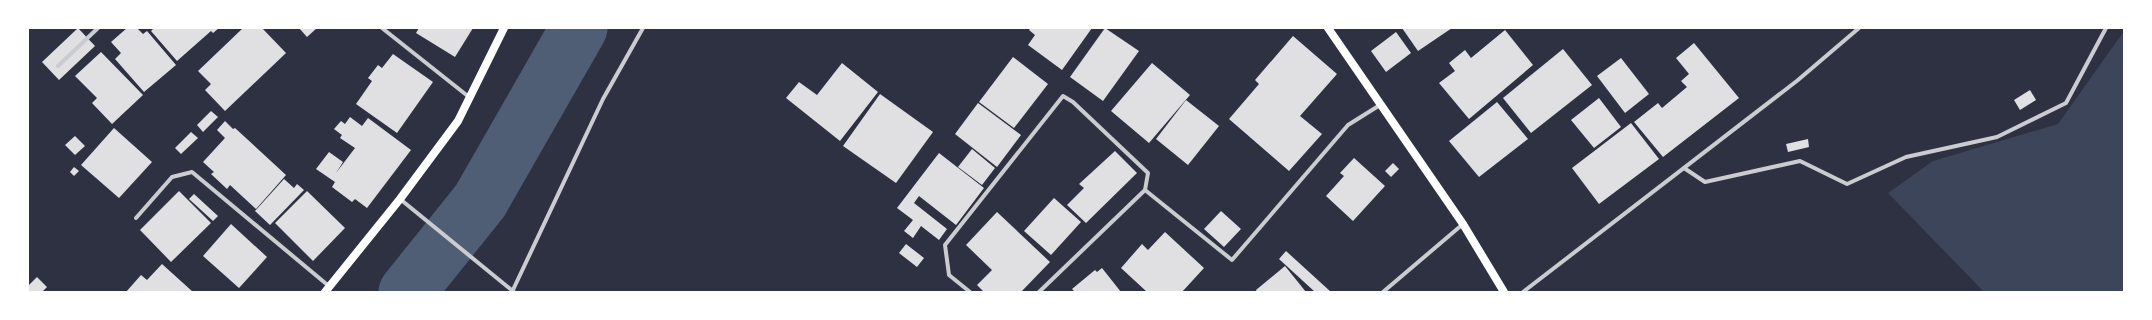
<svg xmlns="http://www.w3.org/2000/svg" width="2152" height="320" viewBox="0 0 2152 320" font-family="'Roboto Condensed',sans-serif">
	<rect width="100%" height="100%" fill="#2d3142"/>
	<path fill="#3c4559" d="M2124 31V292H1984L1888 193 1933 161 2058 124Z"/>
	<g fill="none" stroke-linecap="round" stroke-linejoin="round">
		<path stroke="#4f5d75" stroke-width="57" d="M407 292 480 201 579 28"/>
	</g>
	<g fill="#e0e0e3">
		<path d="M78 28 95 46 59 80 42 62Z"/>
		<path d="M127 28H137L143 34 147 31 176 65 144 92 115 59 121 53 111 42Z"/>
		<path d="M154 28H219L213 33 211 31 177 61 151 31Z"/>
		<path d="M243 28H262L286 53 225 111 205 90 211 84 198 71Z"/>
		<path d="M299 28H317L307 37Z"/>
		<path d="M419 28H473L455 57 416 33Z"/>
		<path d="M1031 28H1092L1062 70 1028 45 1035 35 1029 30Z"/>
		<path d="M1105 28 1139 51 1103 101 1070 77Z"/>
		<path d="M1402 28H1452L1418 51Z"/>
		<path d="M1505 30 1533 65 1469 119 1439 83 1455 71 1449 63 1465 50 1471 58Z"/>
		<path d="M1396 32 1411 53 1386 72 1371 51Z"/>
		<path d="M1293 36 1337 74 1300 116 1322 134 1289 171 1229 119 1259 84 1255 80Z"/>
		<path d="M1694 43 1739 98 1663 157 1634 122 1658 103 1662 108 1687 87 1681 81 1689 74 1676 58Z"/>
		<path d="M1563 49 1592 85 1531 133 1503 98Z"/>
		<path d="M101 52 143 95 112 124 92 103 97 98 75 76Z"/>
		<path d="M393 54 433 82 397 133 356 104 372 81 368 78 378 65 382 68Z"/>
		<path d="M1013 57 1048 84 1014 128 979 102Z"/>
		<path d="M1621 58 1649 94 1625 113 1597 76Z"/>
		<path d="M842 63 878 92 840 141 786 98 799 82 817 95Z"/>
		<path d="M1152 63 1190 95 1149 143 1111 111Z"/>
		<path d="M2030 90 2036 100 2020 110 2014 100Z"/>
		<path d="M880 94 933 132 896 183 843 146Z"/>
		<path d="M1599 98 1621 127 1594 148 1571 120Z"/>
		<path d="M1186 100 1219 126 1188 165 1156 139Z"/>
		<path d="M1497 102 1528 139 1479 177 1449 141Z"/>
		<path d="M978 103 1021 135 997 167 955 134Z"/>
		<path d="M211 111 218 117 203 132 197 125Z"/>
		<path d="M350 117 362 126 368 118 411 150 367 208 355 199 352 202 332 187 335 182 316 169 329 152 343 162 336 173 355 148 340 138 342 135 334 129 341 121 345 124Z"/>
		<path d="M225 121 233 129 235 128 286 175 256 209 230 185 227 189 211 174 214 172 203 162 225 138 217 130Z"/>
		<path d="M1631 123 1659 159 1599 204 1572 168Z"/>
		<path d="M114 128 152 162 119 198 81 165Z"/>
		<path d="M191 132 198 138 181 154 175 148Z"/>
		<path d="M75 136 85 146 75 155 65 145Z"/>
		<path d="M1808 139 1809 147 1788 152 1786 144Z"/>
		<path d="M972 149 995 168 982 185 958 167Z"/>
		<path d="M1115 151 1137 173 1086 223 1067 205 1084 188 1079 184Z"/>
		<path d="M939 153 984 188 956 225 919 196 914 203 947 229 939 240 921 226 913 238 904 231 913 220 897 208Z"/>
		<path d="M1354 158 1385 186 1353 221 1326 196 1344 176 1340 173Z"/>
		<path d="M1393 163 1399 169 1391 177 1385 171Z"/>
		<path d="M74 167 79 171 74 176 70 172Z"/>
		<path d="M284 179 294 188 297 184 304 190 270 225 255 211Z"/>
		<path d="M179 191 211 223 171 262 140 230Z"/>
		<path d="M307 191 345 228 313 261 275 223Z"/>
		<path d="M194 194 218 216 213 221 189 199Z"/>
		<path d="M1054 198 1081 222 1051 255 1024 231Z"/>
		<path d="M1221 211 1241 229 1224 247 1204 229Z"/>
		<path d="M997 212 1050 262 1021 292H984L977 285 992 270 966 245Z"/>
		<path d="M231 224 267 257 239 288 203 256Z"/>
		<path d="M1165 232 1204 268 1182 292H1147L1121 268 1142 244 1148 250Z"/>
		<path d="M906 244 924 258 917 267 899 253Z"/>
		<path d="M1286 251 1331 292H1315L1279 259Z"/>
		<path d="M162 264 193 292H126L141 275 147 280Z"/>
		<path d="M1285 266 1306 292H1257L1256 290Z"/>
		<path d="M1102 268 1121 292H1075L1072 289 1095 270 1097 272Z"/>
		<path d="M37 277 47 287 42 292H28V283L29 285Z"/>
	</g>
	<g fill="none" stroke-linecap="round" stroke-linejoin="round">
		<g stroke="#caccd0" stroke-width="4">
			<path d="M382 28 469 97"/>
			<path d="M58 66 98 28"/>
			<path d="M1684 168 1705 182 1800 161 1847 184 1906 157 1997 137 2066 103 2106 28"/>
			<path d="M400 199 514 292"/>
			<path d="M136 218 172 177 192 172 330 287"/>
			<path d="M512 292 603 99 643 28"/>
			<path d="M970 292 949 275 945 245 1063 96 1073 102 1148 173 1145 190"/>
			<path d="M1039 292 1145 190 1232 260 1348 125 1380 105"/>
			<path d="M1383 292 1463 224"/>
			<path d="M1523 292 1798 80 1859 28"/>
		</g>
		<g stroke="#fff" stroke-width="8">
			<path d="M1328 28 1463 224 1504 292"/>
			<path d="M325 292 400 199 458 121 504 28"/>
		</g>
	</g>
	<rect width="2152" height="320" fill="none" stroke="#ffffff" stroke-width="58"/>
</svg>
